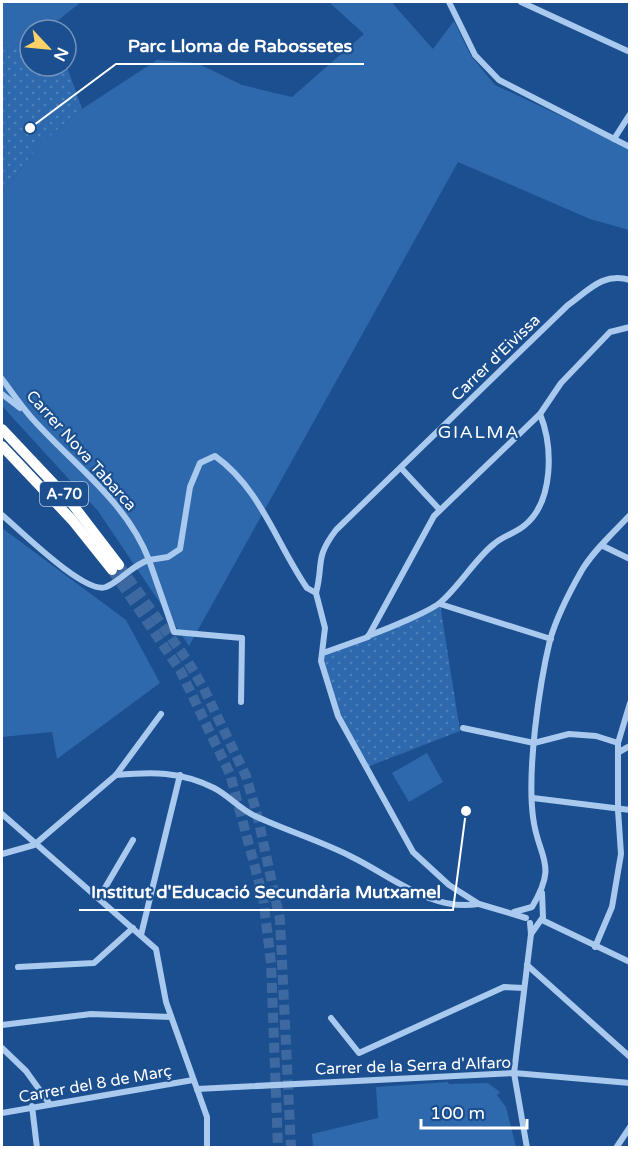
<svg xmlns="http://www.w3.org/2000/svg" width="631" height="1149" viewBox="0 0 631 1149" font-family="'Varela Round',sans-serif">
	<defs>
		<pattern id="park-dots" width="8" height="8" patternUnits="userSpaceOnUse" patternTransform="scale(1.5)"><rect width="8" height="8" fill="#2e69ad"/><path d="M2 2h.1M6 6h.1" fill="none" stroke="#4d80b9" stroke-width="1.8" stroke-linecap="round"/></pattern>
	</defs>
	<rect width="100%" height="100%" fill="#1b4f8f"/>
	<g fill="#2e69ad">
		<path d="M2 2H81L46 30H30L29 44 2 46Z"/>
		<path d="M329 2H394L393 4 433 49 454 21 471 56 495 85 629 148V230L590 219 458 162 189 646 98 511 2 406V194L37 147 82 109 157 60 197 63 242 85 292 97 364 34Z"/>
		<path d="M2 528 126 620 160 683 57 759 52 732 2 737Z"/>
		<path d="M427 753 443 782 409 802 392 773Z"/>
		<path d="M448 1082 449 1084 488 1083 500 1092 497 1095 506 1107 516 1147H313L312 1134 378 1118 376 1087Z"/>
	</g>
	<g fill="url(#park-dots)">
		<path d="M29 44 30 66 67 67 82 109 37 147 2 194V46Z"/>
		<path d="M440 604 460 731 367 767 338 716 321 661 323 653Z"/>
	</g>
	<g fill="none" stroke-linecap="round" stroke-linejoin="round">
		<g stroke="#3d69a0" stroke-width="10" stroke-dasharray="10 5" stroke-linecap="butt">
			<path d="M119 565 187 660 203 687 246 776 258 818 280 920 291 1148"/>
			<path d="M112 570 180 670 230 774 263 897 271 963 278 1148"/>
		</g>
		<g stroke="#a9c9ee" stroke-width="6">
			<path d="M449 2 475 55 499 80 630 147"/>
			<path d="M521 2 630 52"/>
			<path d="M614 139 630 114"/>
			<path d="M2 379C11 391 20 404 30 416 71 463 126 500 149 560L168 557 180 549 190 487 200 463 215 456C261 489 276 543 307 588L316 593 325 628 321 661 338 716 413 852 449 885 479 904 526 918"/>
			<path d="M2 394 20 408"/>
			<path d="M401 468 440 510"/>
			<path d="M2 515C20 530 85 595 106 587 122 580 132 565 149 560L174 632 242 638 241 702"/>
			<path d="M603 546 630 559"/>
			<path d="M316 593C324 563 314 559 336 530L568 305C589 290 603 272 630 280"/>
			<path d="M440 604 551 639"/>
			<path d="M368 636C384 630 432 611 442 601 460 585 477 557 494 544 503 536 516 533 525 525 554 501 553 446 540 414"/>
			<path d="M323 653 368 637 434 516 540 414 561 383 610 332 630 327"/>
			<path d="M463 728 534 743 569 734 596 736 618 743"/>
			<path d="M619 752 630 746"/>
			<path d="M116 775C152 772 180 771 214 788 228 795 240 809 255 816 287 831 321 841 352 857 391 876 432 912 478 904"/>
			<path d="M533 798 630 810"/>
			<path d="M2 814 156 949 166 1002 207 1117V1148"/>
			<path d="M2 854 34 845 116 775 161 714"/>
			<path d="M99 898 133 840"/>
			<path d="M514 912 532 907C559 862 538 859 533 817 527 770 539 686 550 640 557 616 570 591 582 570 594 550 614 532 630 515"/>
			<path d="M542 920 630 962"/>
			<path d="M531 934 543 917 542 893"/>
			<path d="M141 935 180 775"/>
			<path d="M595 947 612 907 621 854 618 810V743L630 703"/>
			<path d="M527 965 630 1057"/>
			<path d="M18 967 94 963 133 928"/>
			<path d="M331 1018 359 1053 504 987 524 988"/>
			<path d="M2 1025 91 1014 171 1017"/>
			<path d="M2 1048 26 1071 49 1103"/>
			<path d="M197 1089 514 1073 630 1083"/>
			<path d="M32 1106 37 1148"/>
			<path d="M2 1113 193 1080"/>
			<path d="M527 1148 514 1073 531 934 530 923"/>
			<path d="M616 1148 630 1127"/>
		</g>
		<g stroke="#fff" stroke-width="10">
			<path d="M2 429 70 501 119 565"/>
			<path d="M2 446 72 520 112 570"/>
		</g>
	</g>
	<g text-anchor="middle" stroke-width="4.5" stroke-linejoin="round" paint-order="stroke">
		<rect fill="#1b4f8f" stroke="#bbcadd" stroke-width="1.5" x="40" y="482" width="48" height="24" rx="4.5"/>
		<g font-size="15" font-weight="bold" fill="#fff">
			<text x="64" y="499">A-70</text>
		</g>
		<g font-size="16" fill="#fff" stroke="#1b4f8f">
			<text transform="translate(495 357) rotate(-44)" y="6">Carrer d'Eivissa</text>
			<text transform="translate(82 450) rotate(48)" y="6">Carrer Nova Tabarca</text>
			<text transform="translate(413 1065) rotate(-2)" y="6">Carrer de la Serra d'Alfaro</text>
			<text transform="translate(95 1083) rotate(-10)" y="6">Carrer del 8 de Març</text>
		</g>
		<g font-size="18" letter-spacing="1.5" fill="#fff" stroke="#1b4f8f">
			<text x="479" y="438">GIALMA</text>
		</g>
	</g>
	<path fill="none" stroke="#fff" stroke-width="2" d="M30 128L116 64H364M466 811L453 910H79"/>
	<g fill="#fff" stroke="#1b4f8f" stroke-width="2">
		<circle cx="30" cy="128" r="6"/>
		<circle cx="466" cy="811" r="6"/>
	</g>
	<g font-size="18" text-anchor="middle" font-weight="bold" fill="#fff" stroke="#1b4f8f" stroke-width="4.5" stroke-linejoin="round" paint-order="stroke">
		<text x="240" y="52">Parc Lloma de Rabossetes</text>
		<text x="266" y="898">Institut d'Educació Secundària Mutxamel</text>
	</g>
	<rect width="631" height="1149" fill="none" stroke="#ffffff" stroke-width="6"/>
	<g transform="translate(48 48) rotate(116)"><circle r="28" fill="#1b4f8f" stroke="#7695bc" stroke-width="1.5"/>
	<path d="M0-4.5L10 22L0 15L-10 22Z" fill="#ffd166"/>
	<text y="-9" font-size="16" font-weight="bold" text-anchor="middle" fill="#ffffff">N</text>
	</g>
	<path d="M421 1119v9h106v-9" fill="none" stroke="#ffffff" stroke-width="3"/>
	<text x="430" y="1119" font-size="18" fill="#ffffff" stroke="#1b4f8f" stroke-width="4.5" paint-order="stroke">100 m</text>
</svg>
